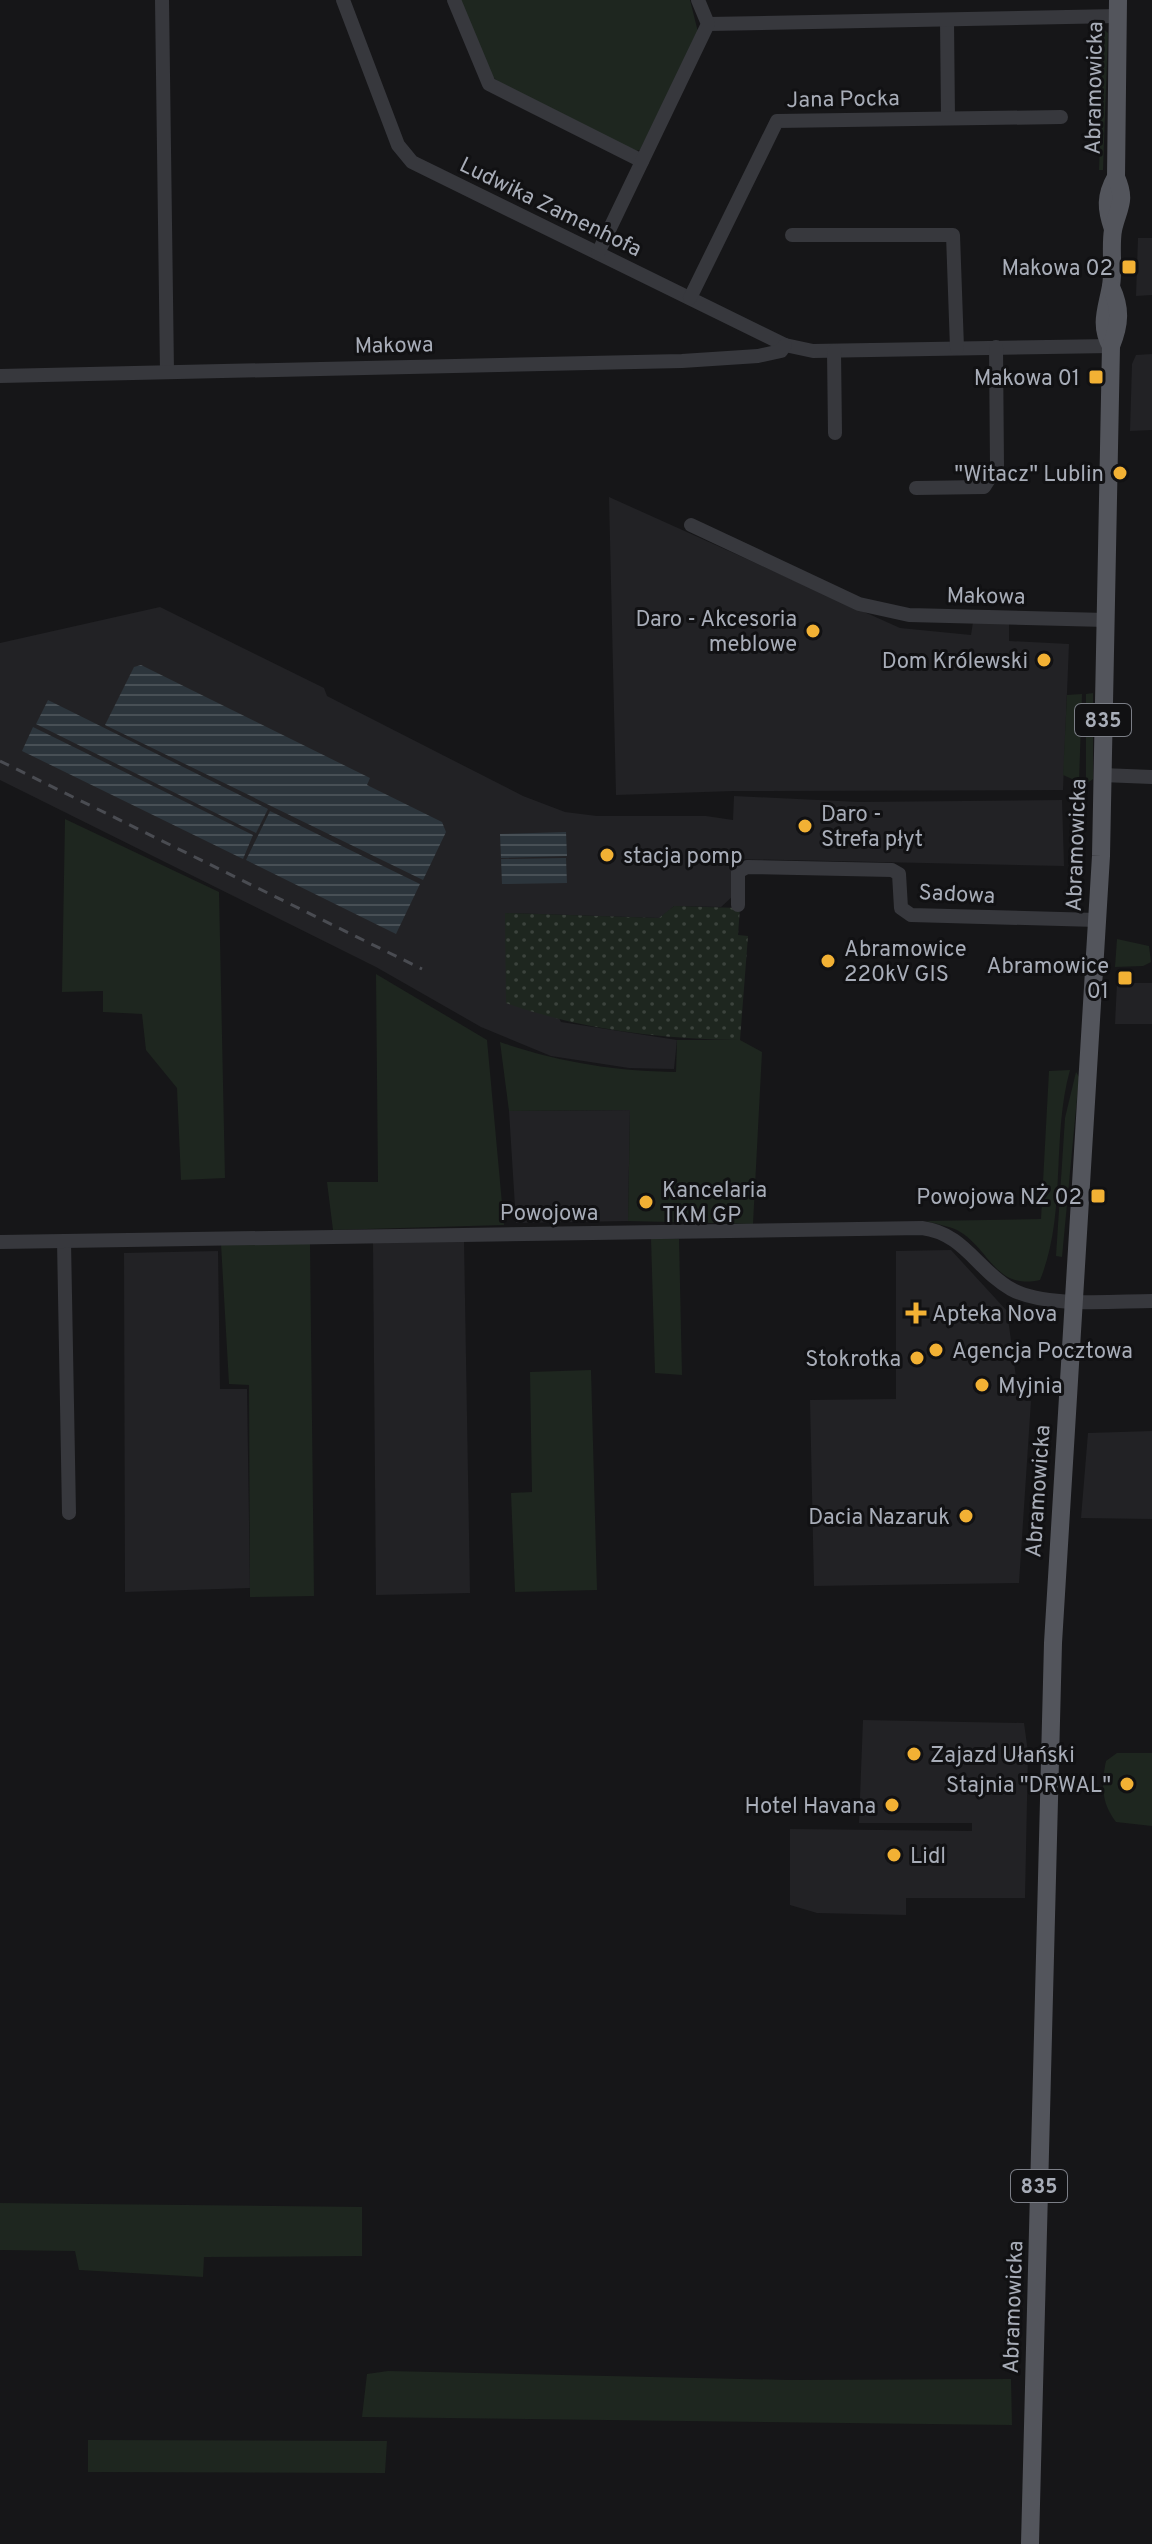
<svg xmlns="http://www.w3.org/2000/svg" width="1152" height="2544" viewBox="0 0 1152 2544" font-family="Overpass,sans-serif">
	<defs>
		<pattern id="garden-dots" width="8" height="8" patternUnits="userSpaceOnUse" patternTransform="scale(2)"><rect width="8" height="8" fill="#1e261f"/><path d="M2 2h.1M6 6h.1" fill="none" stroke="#3c433d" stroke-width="1.8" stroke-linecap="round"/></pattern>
		<pattern id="water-rules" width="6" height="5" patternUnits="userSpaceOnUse" patternTransform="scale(2)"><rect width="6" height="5" fill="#2c353c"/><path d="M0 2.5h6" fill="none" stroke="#485056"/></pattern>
	</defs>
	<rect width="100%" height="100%" fill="#161618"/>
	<g fill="#222225">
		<path d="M1138 238H1152V295L1136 296Z"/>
		<path d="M1152 354V430L1130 431 1132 364 1136 355Z"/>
		<path d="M609 497 900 628 971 635 973 622 1009 623V641L1069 644 1063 790 734 791 616 795Z"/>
		<path d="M160 607 324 688 327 696 523 796 565 812 597 816H706L733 820 734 796 859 802 1062 800 1064 866 734 859 733 896 721 907 674 906 660 918 505 913 561 1022 677 1040 674 1069 629 1068 551 1056 481 1027 376 967 0 780V643Z"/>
		<path d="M1117 983H1152V1024H1115Z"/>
		<path d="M630 1110 628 1221 516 1223 509 1111Z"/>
		<path d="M373 1241H464L470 1593 376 1595Z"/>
		<path d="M951 1250 1007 1311 1019 1400 1031 1401 1019 1583 814 1586 810 1400 896 1399V1251Z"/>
		<path d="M218 1251 220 1389H247L250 1588 125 1592 124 1253Z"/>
		<path d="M1152 1431V1519L1081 1518 1088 1433Z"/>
		<path d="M863 1720 1024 1723 1028 1752 1025 1898H906V1915L817 1913 790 1905V1829L972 1831V1823H859Z"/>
	</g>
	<g fill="#1e261f">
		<path d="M460 0H690L698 32 640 150 635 151 504 87 492 76Z"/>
		<path d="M1097 23 1108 33 1103 170H1099L1100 143 1094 123Z"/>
		<path d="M1093 693V779L1086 784V694Z"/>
		<path d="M1082 694 1079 782 1063 775 1067 695Z"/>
		<path d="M65 819 219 892 225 1178 181 1180 177 1088 146 1050 142 1014 103 1012V991L62 992Z"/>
		<path d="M1117 939 1149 946 1151 962 1143 966 1115 967Z"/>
		<path d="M376 974 487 1040 504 1225 333 1230 327 1182H378Z"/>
		<path d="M677 1040H740L762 1052 753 1224 628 1221 630 1110 509 1111 500 1042C558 1062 614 1071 676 1072Z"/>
		<path d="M1070 1070C1051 1138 1067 1215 1040 1280 994 1290 991 1249 957 1230 948 1226 936 1224 926 1221L1041 1219 1049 1071Z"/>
		<path d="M1076 1072 1079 1077 1062 1257 1056 1256 1065 1118Z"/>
		<path d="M651 1238 679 1239 682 1375 655 1373Z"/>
		<path d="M310 1243 314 1596 250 1597 249 1385 229 1384 221 1244Z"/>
		<path d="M591 1370 597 1590 515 1592 511 1493 532 1492 530 1372Z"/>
		<path d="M1117 1753H1152V1826L1116 1822C1101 1803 1101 1784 1106 1761Z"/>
		<path d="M0 2203 362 2207V2256L204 2257 203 2277 79 2270 75 2251 0 2250Z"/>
		<path d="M388 2371 790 2380 1011 2379 1012 2425 362 2417 367 2374Z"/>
		<path d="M88 2440 387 2441 385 2473 88 2472Z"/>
	</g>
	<path fill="url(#garden-dots)" d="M674 906 740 908 738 935 748 936 740 1040C660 1039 582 1030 506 1003L505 913 659 918Z"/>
	<g fill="url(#water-rules)">
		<path d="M141 665 370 778 367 785 442 822 446 832 423 880 105 725 134 667Z"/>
		<path d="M48 700 268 809 256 833 36 724Z"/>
		<path d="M33 727 253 835 243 859 22 751Z"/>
		<path d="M270 811 420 884 396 934 246 860Z"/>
		<path d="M566 832 567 856 501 858 500 834Z"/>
		<path d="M566 858 567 883 502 884 501 859Z"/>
	</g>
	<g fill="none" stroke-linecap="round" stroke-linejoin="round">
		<g stroke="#37383d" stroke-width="14">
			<path d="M162 0 167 372"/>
			<path d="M343 0 398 145 412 162 785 345 813 351 1111 346"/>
			<path d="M454 0 489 84 642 161"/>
			<path d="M947 21 948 118"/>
			<path d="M708 24 1118 16"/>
			<path d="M792 235H953L957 348"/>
			<path d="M598 253 708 24 698 0"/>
			<path d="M690 298 777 121 1061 117"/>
			<path d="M834 351 835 433"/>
			<path d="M0 376 682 361 758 356 781 351 785 345"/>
			<path d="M916 488 984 487 997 467 996 347"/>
			<path d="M691 525 859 604 909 615 1106 620"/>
			<path d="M1102 775 1152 777"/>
			<path d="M738 905V872L747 867 892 870 899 874 901 908 911 915 1097 920"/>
			<path d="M64 1241 69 1513"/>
			<path d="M0 1242 922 1228C964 1233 978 1271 1011 1289 1045 1308 1114 1301 1152 1301"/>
		</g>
		<g stroke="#53555c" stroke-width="18">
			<path d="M1113 229C1106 209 1105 196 1116 177"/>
			<path d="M1111 346C1099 324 1107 309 1111 286 1114 268 1110 248 1113 230 1118 207 1127 202 1116 177L1118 0"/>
			<path d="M1030 2544 1053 1643 1101 856 1111 346C1120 324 1121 308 1111 287"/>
		</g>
		<path stroke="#4a4c52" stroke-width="3" stroke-dasharray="10 8" stroke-linecap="butt" d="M0 761 422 969"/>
	</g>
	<g fill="#f2b134" stroke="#111113" stroke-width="3">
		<rect x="1121" y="259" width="16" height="16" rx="4"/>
		<rect x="1088" y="369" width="16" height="16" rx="4"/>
		<circle cx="1120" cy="473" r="8"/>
		<circle cx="813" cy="631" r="8"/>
		<circle cx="1044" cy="660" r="8"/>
		<circle cx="805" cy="826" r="8"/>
		<circle cx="607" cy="855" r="8"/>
		<circle cx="828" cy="961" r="8"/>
		<rect x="1117" y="970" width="16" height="16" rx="4"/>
		<rect x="1090" y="1188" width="16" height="16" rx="4"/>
		<circle cx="646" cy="1202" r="8"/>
		<path d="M912 1301h8v8h8v8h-8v8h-8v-8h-8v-8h8z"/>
		<circle cx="936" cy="1350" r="8"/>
		<circle cx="917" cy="1358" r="8"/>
		<circle cx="982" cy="1385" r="8"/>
		<circle cx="966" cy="1516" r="8"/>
		<circle cx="914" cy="1754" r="8"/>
		<circle cx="1127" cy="1784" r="8"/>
		<circle cx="892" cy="1805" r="8"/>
		<circle cx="894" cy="1855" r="8"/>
	</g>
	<g text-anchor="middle" stroke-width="6" stroke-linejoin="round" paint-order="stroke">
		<g fill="#111113" stroke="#7b7e86" stroke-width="2">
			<rect x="1075" y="704" width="56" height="32" rx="6"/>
			<rect x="1011" y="2170" width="56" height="32" rx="6"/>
		</g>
		<g font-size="20" font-weight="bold" fill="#a8adb8">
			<text x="1103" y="727">835</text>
			<text x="1039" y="2193">835</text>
		</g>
		<g font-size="22" fill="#a8adb8" stroke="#111113">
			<text transform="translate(1093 88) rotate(-89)" y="8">Abramowicka</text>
			<text transform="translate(843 98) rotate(-1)" y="8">Jana Pocka</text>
			<text transform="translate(551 206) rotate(26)" y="8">Ludwika Zamenhofa</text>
			<text transform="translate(394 344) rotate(-1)" y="8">Makowa</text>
			<text transform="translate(986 595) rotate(1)" y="8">Makowa</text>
			<text transform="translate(1075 845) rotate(-88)" y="8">Abramowicka</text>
			<text transform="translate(957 893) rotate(3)" y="8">Sadowa</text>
			<text x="549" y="1220">Powojowa</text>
			<text transform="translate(1037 1491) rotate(-86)" y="8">Abramowicka</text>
			<text transform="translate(1012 2307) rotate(-88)" y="8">Abramowicka</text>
		</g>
		<g font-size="22" fill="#a8adb8" stroke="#111113" text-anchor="end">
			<text x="1113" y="275">Makowa 02</text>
			<text x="1080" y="385">Makowa 01</text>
			<text x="1104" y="481">"Witacz" Lublin</text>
			<text x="797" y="626">Daro - Akcesoria<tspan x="797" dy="25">meblowe</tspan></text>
			<text x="1028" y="668">Dom Królewski</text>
			<text x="821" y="821" text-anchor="start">Daro -<tspan x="821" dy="25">Strefa płyt</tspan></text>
			<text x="623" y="863" text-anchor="start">stacja pomp</text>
			<text x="844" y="956" text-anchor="start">Abramowice<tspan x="844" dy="25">220kV GIS</tspan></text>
			<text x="1109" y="973">Abramowice<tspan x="1109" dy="25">01</tspan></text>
			<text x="662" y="1197" text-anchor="start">Kancelaria<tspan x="662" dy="25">TKM GP</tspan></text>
			<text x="1082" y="1204">Powojowa NŻ 02</text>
			<text x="932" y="1321" text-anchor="start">Apteka Nova</text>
			<text x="952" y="1358" text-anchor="start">Agencja Pocztowa</text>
			<text x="901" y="1366">Stokrotka</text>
			<text x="998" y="1393" text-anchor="start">Myjnia</text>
			<text x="950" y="1524">Dacia Nazaruk</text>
			<text x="930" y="1762" text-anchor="start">Zajazd Ułański</text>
			<text x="1111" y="1792">Stajnia "DRWAL"</text>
			<text x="876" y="1813">Hotel Havana</text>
			<text x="910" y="1863" text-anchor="start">Lidl</text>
		</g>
	</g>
</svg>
